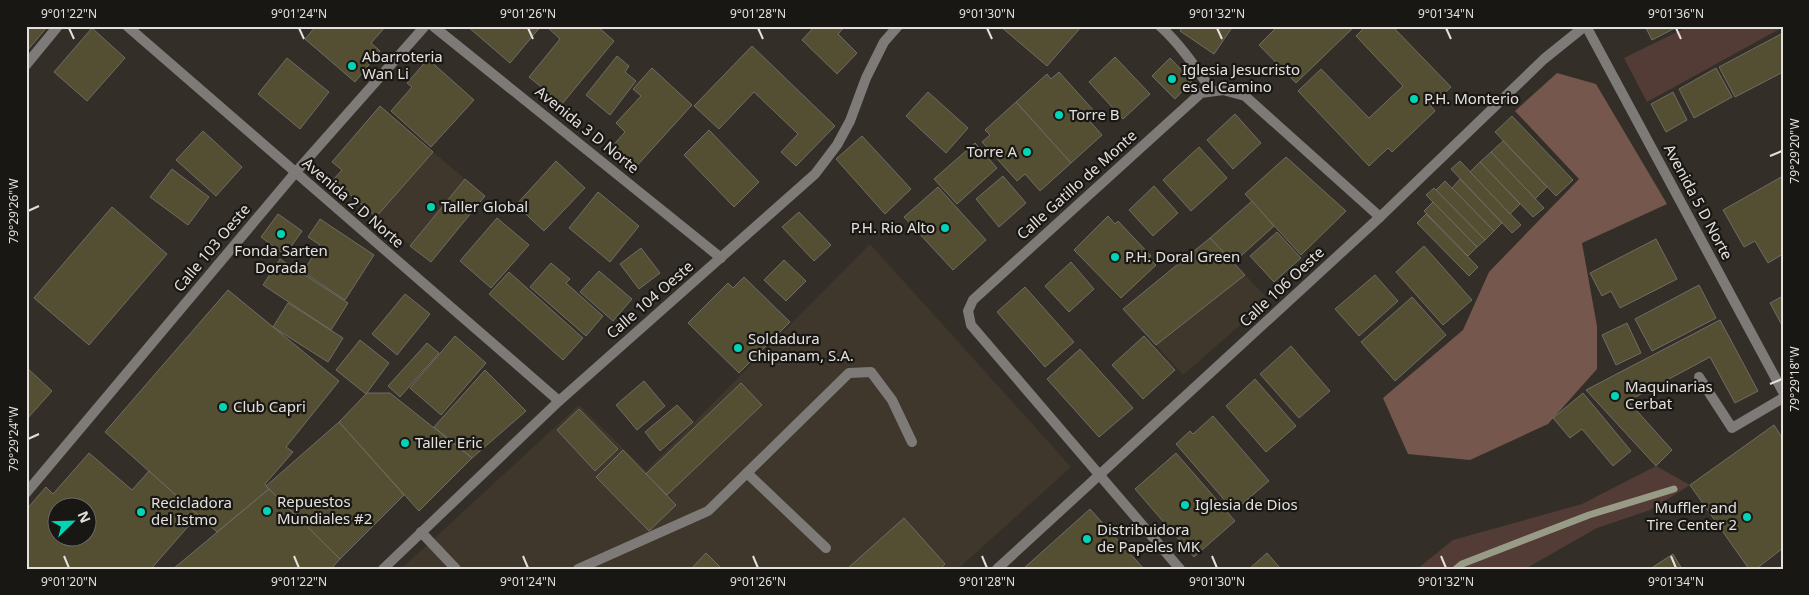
<svg xmlns="http://www.w3.org/2000/svg" width="1809" height="595" viewBox="0 0 1809 595" font-family="'Noto Sans',sans-serif">
	<rect width="100%" height="100%" fill="#332f28"/>
	<g fill="#3f372c">
		<path d="M433 152 485 196 431 262 376 217Z"/>
		<path d="M1210 238 1269 300 1183 375 1123 309Z"/>
		<path d="M870 244 1071 467 958 569H401L579 405 646 471Z"/>
	</g>
	<g fill="#533c35">
		<path d="M1689 26H1783V27L1647 102 1624 58Z"/>
		<path d="M1656 466 1690 485 1650 510 1597 528 1525 569H1417L1453 540 1582 504Z"/>
	</g>
	<path fill="#75574e" d="M1557 73 1596 84 1667 204 1582 243 1597 326V369L1548 424 1470 460 1408 454 1383 398 1463 330 1489 272 1579 179 1515 111Z"/>
	<g fill="none" stroke-linecap="round" stroke-linejoin="round">
		<path stroke="#989b86" stroke-width="7" d="M1456 569 1462 564 1589 515 1674 489"/>
	</g>
	<g fill="#544e33" stroke="#6f6d65" fill-rule="evenodd">
		<path d="M26 26H48L26 52Z"/>
		<path d="M316 26H386L371 43 380 51 355 82 305 39Z"/>
		<path d="M467 26H541L510 63Z"/>
		<path d="M546 26H597L614 41 562 104 529 77 560 39Z"/>
		<path d="M815 26H845L838 34 857 53 837 74 802 40Z"/>
		<path d="M1000 26H1082L1047 66Z"/>
		<path d="M1233 26 1214 54 1180 31 1183 26Z"/>
		<path d="M1278 26H1355L1296 83 1259 45Z"/>
		<path d="M1366 26H1392L1451 87 1431 106 1435 111 1392 152 1388 148 1369 166 1298 91 1321 69 1369 118 1403 86 1356 36Z"/>
		<path d="M1645 26H1679L1652 40Z"/>
		<path d="M92 28 125 58 87 101 54 72Z"/>
		<path d="M1783 33V72L1735 97 1719 67Z"/>
		<path d="M752 46 835 126 796 166 781 152 798 134 754 92 719 129 694 106Z"/>
		<path d="M617 56 629 66 625 72 636 81 610 115 586 95Z"/>
		<path d="M1115 57 1150 94 1123 119 1089 82Z"/>
		<path d="M287 58 329 92 300 129 258 94Z"/>
		<path d="M1170 58 1192 81 1175 99 1152 76Z"/>
		<path d="M428 59 474 100 431 147 391 111 412 87 407 83Z"/>
		<path d="M652 68 692 105 633 170 610 149 625 132 616 123 641 96 633 89Z"/>
		<path d="M1716 68 1732 97 1694 118 1679 89Z"/>
		<path d="M1059 72 1094 111 1087 118 1102 135 1071 163 1016 102 1047 74 1051 79Z"/>
		<path d="M928 92 968 128 946 153 906 116Z"/>
		<path d="M1673 92 1687 120 1666 132 1651 104Z"/>
		<path d="M1016 102 1071 163 1040 191 1025 174 1017 181 982 142 990 135 985 130Z"/>
		<path d="M380 106 433 152 376 217 333 180 342 170 332 162Z"/>
		<path d="M1235 114 1261 143 1233 169 1207 140Z"/>
		<path d="M1512 116 1573 180 1556 196 1495 132Z"/>
		<path d="M709 130 759 182 734 207 684 155Z"/>
		<path d="M203 131 242 167 216 196 176 160Z"/>
		<path d="M862 136 911 189 885 214 836 159Z"/>
		<path d="M1503 141 1547 187 1535 199 1491 152Z"/>
		<path d="M975 143 997 168 957 204 934 179Z"/>
		<path d="M1199 147 1227 178 1191 211 1163 180Z"/>
		<path d="M1491 152 1544 208 1533 217 1480 162Z"/>
		<path d="M1286 157 1346 211 1301 255 1245 194Z"/>
		<path d="M556 161 585 188 544 231 516 205Z"/>
		<path d="M1460 161 1521 225 1512 233 1451 169Z"/>
		<path d="M1480 162 1520 204 1510 214 1470 172Z"/>
		<path d="M172 169 209 197 188 225 150 197Z"/>
		<path d="M1003 176 1026 203 999 227 976 199Z"/>
		<path d="M1783 176V254L1768 263 1755 241 1744 247 1723 210Z"/>
		<path d="M465 179 485 196 431 262 410 246Z"/>
		<path d="M1460 179 1502 223 1494 231 1452 188Z"/>
		<path d="M1445 181 1494 231 1485 240 1436 190Z"/>
		<path d="M1154 186 1178 213 1153 236 1129 210Z"/>
		<path d="M938 187 986 240 953 270 904 217Z"/>
		<path d="M1434 188 1485 240 1477 247 1426 195Z"/>
		<path d="M598 192 639 226 610 262 569 228Z"/>
		<path d="M1252 201 1274 226 1233 263 1210 238Z"/>
		<path d="M1433 202 1477 247 1468 256 1424 211Z"/>
		<path d="M112 207 167 254 89 345 34 298Z"/>
		<path d="M799 212 831 245 814 261 782 227Z"/>
		<path d="M278 214 302 231 285 255 261 237Z"/>
		<path d="M1426 214 1478 267 1469 276 1417 223Z"/>
		<path d="M1108 216 1115 224 1118 221 1151 256 1149 258 1156 265 1121 298 1074 250Z"/>
		<path d="M497 218 529 245 491 288 460 261Z"/>
		<path d="M320 219 374 255 345 300 303 272 320 245 308 237Z"/>
		<path d="M1277 232 1301 258 1274 282 1250 256Z"/>
		<path d="M1210 238 1245 275 1156 345 1123 309Z"/>
		<path d="M1656 239 1677 279 1620 308 1611 291 1602 296 1590 273Z"/>
		<path d="M1424 246 1472 300 1443 325 1396 272Z"/>
		<path d="M641 248 660 273 639 289 620 264Z"/>
		<path d="M280 259 348 303 331 330 263 285Z"/>
		<path d="M784 260 806 281 786 301 764 280Z"/>
		<path d="M1071 262 1094 289 1069 312 1045 286Z"/>
		<path d="M551 263 570 279 566 283 603 316 586 336 530 287Z"/>
		<path d="M599 271 632 299 613 321 580 292Z"/>
		<path d="M509 272 583 338 563 360 489 294Z"/>
		<path d="M1375 275 1398 301 1359 336 1335 309Z"/>
		<path d="M744 277 790 322 739 373 688 323 728 283 733 288Z"/>
		<path d="M1699 285 1716 318 1652 351 1635 319Z"/>
		<path d="M1025 287 1074 342 1045 367 997 312Z"/>
		<path d="M228 290 339 381 286 447 293 452 265 484 269 489 217 532 105 432Z"/>
		<path d="M405 294 430 314 397 355 372 334Z"/>
		<path d="M1783 296V327L1770 303Z"/>
		<path d="M1412 297 1446 335 1395 381 1361 342Z"/>
		<path d="M288 303 343 338 328 362 273 327Z"/>
		<path d="M1720 320 1758 391 1735 403 1710 357 1628 401 1672 450 1656 466 1586 390Z"/>
		<path d="M1627 323 1641 353 1616 365 1602 335Z"/>
		<path d="M455 336 486 363 441 415 410 388Z"/>
		<path d="M1144 336 1175 370 1143 399 1112 365Z"/>
		<path d="M360 340 389 363 366 394 336 370Z"/>
		<path d="M427 343 439 353 400 397 388 386Z"/>
		<path d="M1291 346 1330 391 1299 418 1260 374Z"/>
		<path d="M1080 349 1133 408 1099 437 1047 379Z"/>
		<path d="M26 367 52 391 26 420Z"/>
		<path d="M485 370 526 411 472 458 434 427Z"/>
		<path d="M1255 379 1296 426 1266 452 1226 406Z"/>
		<path d="M644 381 665 406 637 430 616 405Z"/>
		<path d="M741 383 762 405 667 495 646 474Z"/>
		<path d="M367 393H390L472 458 419 511 339 422Z"/>
		<path d="M1583 393 1631 451 1613 466 1582 429 1570 438 1553 418Z"/>
		<path d="M677 405 693 422 660 451 645 432Z"/>
		<path d="M579 409 618 449 595 471 557 430Z"/>
		<path d="M1213 416 1269 481 1234 511 1176 444 1190 431 1193 434Z"/>
		<path d="M339 422 404 495 340 559 266 486Z"/>
		<path d="M1774 425 1783 439V548L1756 569H1749L1690 485Z"/>
		<path d="M623 450 676 505 649 531 596 477Z"/>
		<path d="M89 453 132 490 149 471 198 515 151 569H26V510L46 487 53 494ZM58 508H88V538H58Z"/>
		<path d="M1176 453 1235 521 1194 557 1135 489Z"/>
		<path d="M269 489 340 559 331 569H173Z"/>
		<path d="M1090 509 1144 569H1023Z"/>
		<path d="M904 518 945 564 940 569H847Z"/>
		<path d="M706 553 722 569H691Z"/>
		<path d="M1267 553 1281 569H1249Z"/>
		<path d="M1673 554 1682 569H1650Z"/>
	</g>
	<g fill="none" stroke-linecap="round" stroke-linejoin="round">
		<g stroke="#7e7a77" stroke-width="10">
			<path d="M1160 26C1181 45 1196 68 1212 91"/>
			<path d="M26 65 58 26"/>
			<path d="M1699 377 1732 428 1783 398"/>
			<path d="M747 473 826 548"/>
			<path d="M421 532 456 569"/>
			<path d="M578 569 708 511 849 373 871 372 892 400 912 442"/>
		</g>
		<g stroke="#7e7a77" stroke-width="10">
			<path d="M127 26 559 401"/>
			<path d="M433 26 721 258"/>
			<path d="M1586 26 1783 392"/>
			<path d="M26 493 295 173 425 26"/>
			<path d="M383 569 559 401 815 174 837 145 850 121 866 78 884 42 898 26"/>
			<path d="M997 569 1380 217 1544 59 1585 26"/>
			<path d="M1180 569 971 325 968 311 973 300 1201 93 1223 90 1245 96 1380 217"/>
		</g>
	</g>
	<path fill="none" stroke="#e4e1dd" stroke-width="2" d="M69 28 74 39M299 28 304 39M528 28 533 39M758 28 763 39M987 28 992 39M1217 28 1222 39M1446 28 1451 39M1676 28 1681 39M1770 156 1782 151M28 211 39 206M1770 384 1782 379M28 439 39 434M64 556 69 568M294 556 299 568M523 556 528 568M753 556 758 568M982 556 987 568M1212 556 1217 568M1441 556 1446 568M1671 556 1676 568"/>
	<g fill="#02d5b6" stroke="#191714" stroke-width="2">
		<circle cx="352" cy="66" r="5"/>
		<circle cx="1172" cy="79" r="5"/>
		<circle cx="1414" cy="99" r="5"/>
		<circle cx="1059" cy="115" r="5"/>
		<circle cx="1027" cy="152" r="5"/>
		<circle cx="431" cy="207" r="5"/>
		<circle cx="945" cy="228" r="5"/>
		<circle cx="281" cy="234" r="5"/>
		<circle cx="1115" cy="257" r="5"/>
		<circle cx="738" cy="348" r="5"/>
		<circle cx="1615" cy="396" r="5"/>
		<circle cx="223" cy="407" r="5"/>
		<circle cx="405" cy="443" r="5"/>
		<circle cx="1185" cy="505" r="5"/>
		<circle cx="267" cy="511" r="5"/>
		<circle cx="141" cy="512" r="5"/>
		<circle cx="1747" cy="517" r="5"/>
		<circle cx="1087" cy="539" r="5"/>
	</g>
	<g text-anchor="middle" stroke-width="4.5" stroke-linejoin="round" paint-order="stroke">
		<g font-size="15" fill="#e4e1dd" stroke="#191714" text-anchor="start">
			<text x="362" y="62">Abarroteria<tspan x="362" dy="17">Wan Li</tspan></text>
			<text x="1182" y="75">Iglesia Jesucristo<tspan x="1182" dy="17">es el Camino</tspan></text>
			<text x="1424" y="104">P.H. Monterio</text>
			<text x="1069" y="120">Torre B</text>
			<text x="1017" y="157" text-anchor="end">Torre A</text>
			<text x="441" y="212">Taller Global</text>
			<text x="935" y="233" text-anchor="end">P.H. Rio Alto</text>
			<text x="281" y="256" text-anchor="middle">Fonda Sarten<tspan x="281" dy="17">Dorada</tspan></text>
			<text x="1125" y="262">P.H. Doral Green</text>
			<text x="748" y="344">Soldadura<tspan x="748" dy="17">Chipanam, S.A.</tspan></text>
			<text x="1625" y="392">Maquinarias<tspan x="1625" dy="17">Cerbat</tspan></text>
			<text x="233" y="412">Club Capri</text>
			<text x="415" y="448">Taller Eric</text>
			<text x="277" y="507">Repuestos<tspan x="277" dy="17">Mundiales #2</tspan></text>
			<text x="151" y="508">Recicladora<tspan x="151" dy="17">del Istmo</tspan></text>
			<text x="1195" y="510">Iglesia de Dios</text>
			<text x="1737" y="513" text-anchor="end">Muffler and<tspan x="1737" dy="17">Tire Center 2</tspan></text>
			<text x="1097" y="535">Distribuidora<tspan x="1097" dy="17">de Papeles MK</tspan></text>
		</g>
		<g font-size="15" fill="#e4e1dd" stroke="#191714">
			<text transform="translate(587 130) rotate(39)" y="5">Avenida 3 D Norte</text>
			<text transform="translate(1077 185) rotate(-42)" y="5">Calle Gatillo de Monte</text>
			<text transform="translate(1698 202) rotate(62)" y="5">Avenida 5 D Norte</text>
			<text transform="translate(353 203) rotate(41)" y="5">Avenida 2 D Norte</text>
			<text transform="translate(212 248) rotate(-50)" y="5">Calle 103 Oeste</text>
			<text transform="translate(1282 287) rotate(-43)" y="5">Calle 106 Oeste</text>
			<text transform="translate(650 300) rotate(-41)" y="5">Calle 104 Oeste</text>
		</g>
	</g>
	<rect width="1809" height="595" fill="none" stroke="#191714" stroke-width="55"/>
	<g transform="translate(72 522) rotate(67)"><circle r="24" fill="#191714" stroke="#6a6864"/>
	<path d="M0-4L9 19L0 12L-9 19Z" fill="#02d5b6"/>
	<text y="-8" font-size="14" font-weight="bold" text-anchor="middle" fill="#e4e1dd">N</text>
	</g>
	<rect x="28" y="28" width="1754" height="540" fill="none" stroke="#e4e1dd" stroke-width="2"/>
	<g font-size="12" text-anchor="middle" fill="#e4e1dd">
		<text x="69" y="18">9°01'22"N</text>
		<text x="299" y="18">9°01'24"N</text>
		<text x="528" y="18">9°01'26"N</text>
		<text x="758" y="18">9°01'28"N</text>
		<text x="987" y="18">9°01'30"N</text>
		<text x="1217" y="18">9°01'32"N</text>
		<text x="1446" y="18">9°01'34"N</text>
		<text x="1676" y="18">9°01'36"N</text>
		<text transform="translate(1795 151) rotate(-90)" y="4">79°29'20"W</text>
		<text transform="translate(14 211) rotate(-90)" y="4">79°29'26"W</text>
		<text transform="translate(1795 379) rotate(-90)" y="4">79°29'18"W</text>
		<text transform="translate(14 439) rotate(-90)" y="4">79°29'24"W</text>
		<text x="69" y="586">9°01'20"N</text>
		<text x="299" y="586">9°01'22"N</text>
		<text x="528" y="586">9°01'24"N</text>
		<text x="758" y="586">9°01'26"N</text>
		<text x="987" y="586">9°01'28"N</text>
		<text x="1217" y="586">9°01'30"N</text>
		<text x="1446" y="586">9°01'32"N</text>
		<text x="1676" y="586">9°01'34"N</text>
	</g>
</svg>
